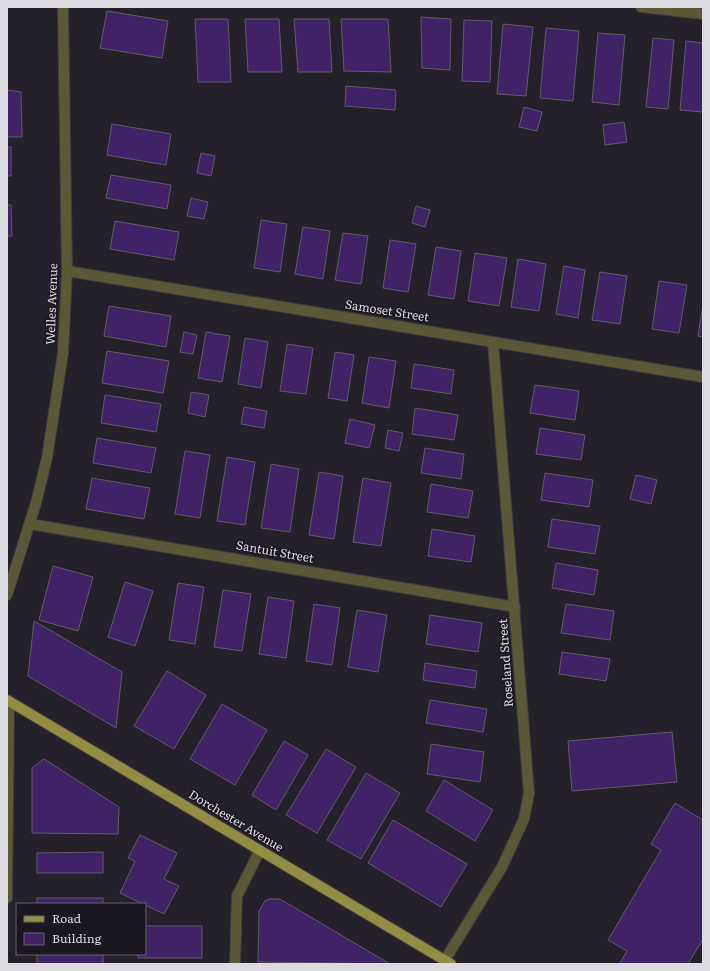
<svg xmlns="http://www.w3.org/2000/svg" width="710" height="971" viewBox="0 0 710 971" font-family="Literata,serif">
	<rect width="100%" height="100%" fill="#24212b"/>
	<g fill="#402367" stroke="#605c69">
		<path d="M107 11 168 21 162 58 100 48Z"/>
		<path d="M421 17 451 19 450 70 422 68Z"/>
		<path d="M195 19H228L231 82H198Z"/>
		<path d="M245 19H279L282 72H248Z"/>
		<path d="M294 19H329L332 72H298Z"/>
		<path d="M341 19H388L391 72 344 71Z"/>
		<path d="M464 20 492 21 490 82 462 81Z"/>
		<path d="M503 24 533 27 526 96 497 94Z"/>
		<path d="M546 28 579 31 573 101 540 98Z"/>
		<path d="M598 33 625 35 619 105 592 102Z"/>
		<path d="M653 38 674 40 668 109 646 107Z"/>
		<path d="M686 41 703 43V112L680 110Z"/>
		<path d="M346 86 396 90 395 110 345 106Z"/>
		<path d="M7 90 21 92 22 137H7Z"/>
		<path d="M524 107 542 112 537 131 519 127Z"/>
		<path d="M624 122 627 142 605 145 603 125Z"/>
		<path d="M112 124 171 134 166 165 107 155Z"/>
		<rect x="7" y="147" width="4" height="29"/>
		<path d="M201 153 215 156 211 176 197 173Z"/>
		<path d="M111 175 171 185 167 209 106 198Z"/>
		<path d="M191 198 208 202 204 219 187 216Z"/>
		<path d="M7 205H11L12 236H7Z"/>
		<path d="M416 206 430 210 425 227 412 223Z"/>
		<path d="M261 220 287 224 280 272 254 268Z"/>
		<path d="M115 221 179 232 174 260 110 249Z"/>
		<path d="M303 227 330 231 323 279 295 274Z"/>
		<path d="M343 233 368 236 361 284 335 280Z"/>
		<path d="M390 240 416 244 408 292 383 288Z"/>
		<path d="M436 247 461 251 454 299 428 295Z"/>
		<path d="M475 253 507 258 499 306 468 301Z"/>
		<path d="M518 259 546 264 539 311 511 307Z"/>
		<path d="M564 266 585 270 578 318 556 314Z"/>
		<path d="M600 272 627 276 620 324 592 320Z"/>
		<path d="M659 281 687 285 679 333 652 329Z"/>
		<path d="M703 305V337L698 336Z"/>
		<path d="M109 306 171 316 166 347 104 336Z"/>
		<path d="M184 332 197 335 193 354 180 352Z"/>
		<path d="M206 332 230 336 222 382 198 378Z"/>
		<path d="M245 338 268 342 261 388 238 384Z"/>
		<path d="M287 344 313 348 306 394 280 391Z"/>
		<path d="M107 351 169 361 163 393 102 383Z"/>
		<path d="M335 352 354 355 347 401 328 398Z"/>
		<path d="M369 357 396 361 389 408 362 403Z"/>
		<path d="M414 364 454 370 451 394 411 388Z"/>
		<path d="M535 385 579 391 575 420 530 413Z"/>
		<path d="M191 392 209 395 205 417 188 413Z"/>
		<path d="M105 395 161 404 156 432 101 423Z"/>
		<path d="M244 407 267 411 264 428 241 424Z"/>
		<path d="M415 408 458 415 454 440 412 434Z"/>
		<path d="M350 419 375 425 369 448 345 443Z"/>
		<path d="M540 428 585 435 581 460 536 454Z"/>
		<path d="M388 430 403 433 399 451 385 448Z"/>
		<path d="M97 438 156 448 151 473 93 463Z"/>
		<path d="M425 448 464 454 461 479 421 473Z"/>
		<path d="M185 451 210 455 200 518 175 514Z"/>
		<path d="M227 457 255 462 245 525 217 521Z"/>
		<path d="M271 464 299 469 290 532 261 528Z"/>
		<path d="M319 472 343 476 334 539 309 535Z"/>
		<path d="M545 473 593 480 589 507 541 500Z"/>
		<path d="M636 475 657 480 651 504 630 499Z"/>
		<path d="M92 478 150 488 144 519 86 509Z"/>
		<path d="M363 478 391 483 381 546 353 542Z"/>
		<path d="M431 484 473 491 468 518 427 512Z"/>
		<path d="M552 519 600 526 595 554 548 547Z"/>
		<path d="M432 529 475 536 471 562 428 556Z"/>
		<path d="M556 563 598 570 594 595 552 588Z"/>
		<path d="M53 566 93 577 78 631 39 620Z"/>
		<path d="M125 582 153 591 135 646 108 637Z"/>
		<path d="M178 583 204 587 195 644 169 640Z"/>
		<path d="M223 590 251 594 242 651 214 647Z"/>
		<path d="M268 597 294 601 286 658 259 654Z"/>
		<path d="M314 604 340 608 332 665 306 661Z"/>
		<path d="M566 604 614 611 610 640 561 633Z"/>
		<path d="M357 610 387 615 378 672 348 667Z"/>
		<path d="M430 615 482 623 478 652 426 644Z"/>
		<path d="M34 621 122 672 116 728 28 676Z"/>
		<path d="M562 652 610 659 606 681 559 674Z"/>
		<path d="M425 663 477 671 475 688 423 680Z"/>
		<path d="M167 671 206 695 174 749 134 726Z"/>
		<path d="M430 700 487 709 483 732 426 723Z"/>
		<path d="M222 704 267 730 235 785 190 759Z"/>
		<path d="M672 732 677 782 572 791 568 741Z"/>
		<path d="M284 741 308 755 276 810 252 795Z"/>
		<path d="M431 744 484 752 480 782 427 774Z"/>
		<path d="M326 749 356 767 317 833 286 815Z"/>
		<path d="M44 759 119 807 118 834 32 833V768Z"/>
		<path d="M366 773 400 793 361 859 327 840Z"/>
		<path d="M444 780 493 810 475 841 426 811Z"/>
		<path d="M675 803 703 820V939L688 964H622L620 963 627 951 608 940 661 850 651 844Z"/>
		<path d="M393 820 467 864 441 907 368 863Z"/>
		<path d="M140 835 177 853 164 879 179 886 164 914 120 893 135 861 128 858Z"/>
		<path d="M103 852V873H37V853Z"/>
		<rect x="37" y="898" width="66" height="6"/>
		<path d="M269 899H280L390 964 258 962 259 911 265 901Z"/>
		<path d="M145 926H202V958H138V954H145Z"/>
		<rect x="37" y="954" width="66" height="10"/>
	</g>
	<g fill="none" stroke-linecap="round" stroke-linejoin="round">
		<defs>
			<g id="minor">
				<path d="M641 7 703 14"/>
				<path d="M67 271 703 377"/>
				<path d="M30 524 515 607"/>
				<path d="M7 898 9 701"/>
				<path d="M445 960 502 867 524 819 529 793 493 342"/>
				<path d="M235 964 237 896 260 850"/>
			</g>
			<path id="tertiary" d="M7 595 36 503 47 458 63 353 67 271 63 7"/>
			<path id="primary" d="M7 700 451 964"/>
		</defs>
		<use href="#minor" stroke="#3e3b44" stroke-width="12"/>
		<use href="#tertiary" stroke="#3e3b44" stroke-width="12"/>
		<use href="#primary" stroke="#3e3b44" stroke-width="12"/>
		<use href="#minor" stroke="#5b5836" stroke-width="10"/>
		<use href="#tertiary" stroke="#5b5836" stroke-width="10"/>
		<use href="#primary" stroke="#938d42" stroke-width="10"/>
	</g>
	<g text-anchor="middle" stroke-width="3" stroke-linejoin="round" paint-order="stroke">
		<g font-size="12" fill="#dcdae1" stroke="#1b1721">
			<text transform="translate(52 304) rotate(-88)" y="4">Welles Avenue</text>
			<text transform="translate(387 311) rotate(9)" y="4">Samoset Street</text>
			<text transform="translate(275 552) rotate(10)" y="4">Santuit Street</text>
			<text transform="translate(506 663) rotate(-94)" y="4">Roseland Street</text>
			<text transform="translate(236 821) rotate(31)" y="4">Dorchester Avenue</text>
		</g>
	</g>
	<rect width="710" height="971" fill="none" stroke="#dcdae1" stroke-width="16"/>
	<rect x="16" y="903" width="130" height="52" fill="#1b1721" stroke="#68656e"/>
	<rect x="24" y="916" width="20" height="6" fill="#938d42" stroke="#68656e"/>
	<text x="52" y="923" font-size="12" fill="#dcdae1">Road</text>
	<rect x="24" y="933" width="20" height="12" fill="#402367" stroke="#68656e"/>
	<text x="52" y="943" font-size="12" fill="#dcdae1">Building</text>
</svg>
